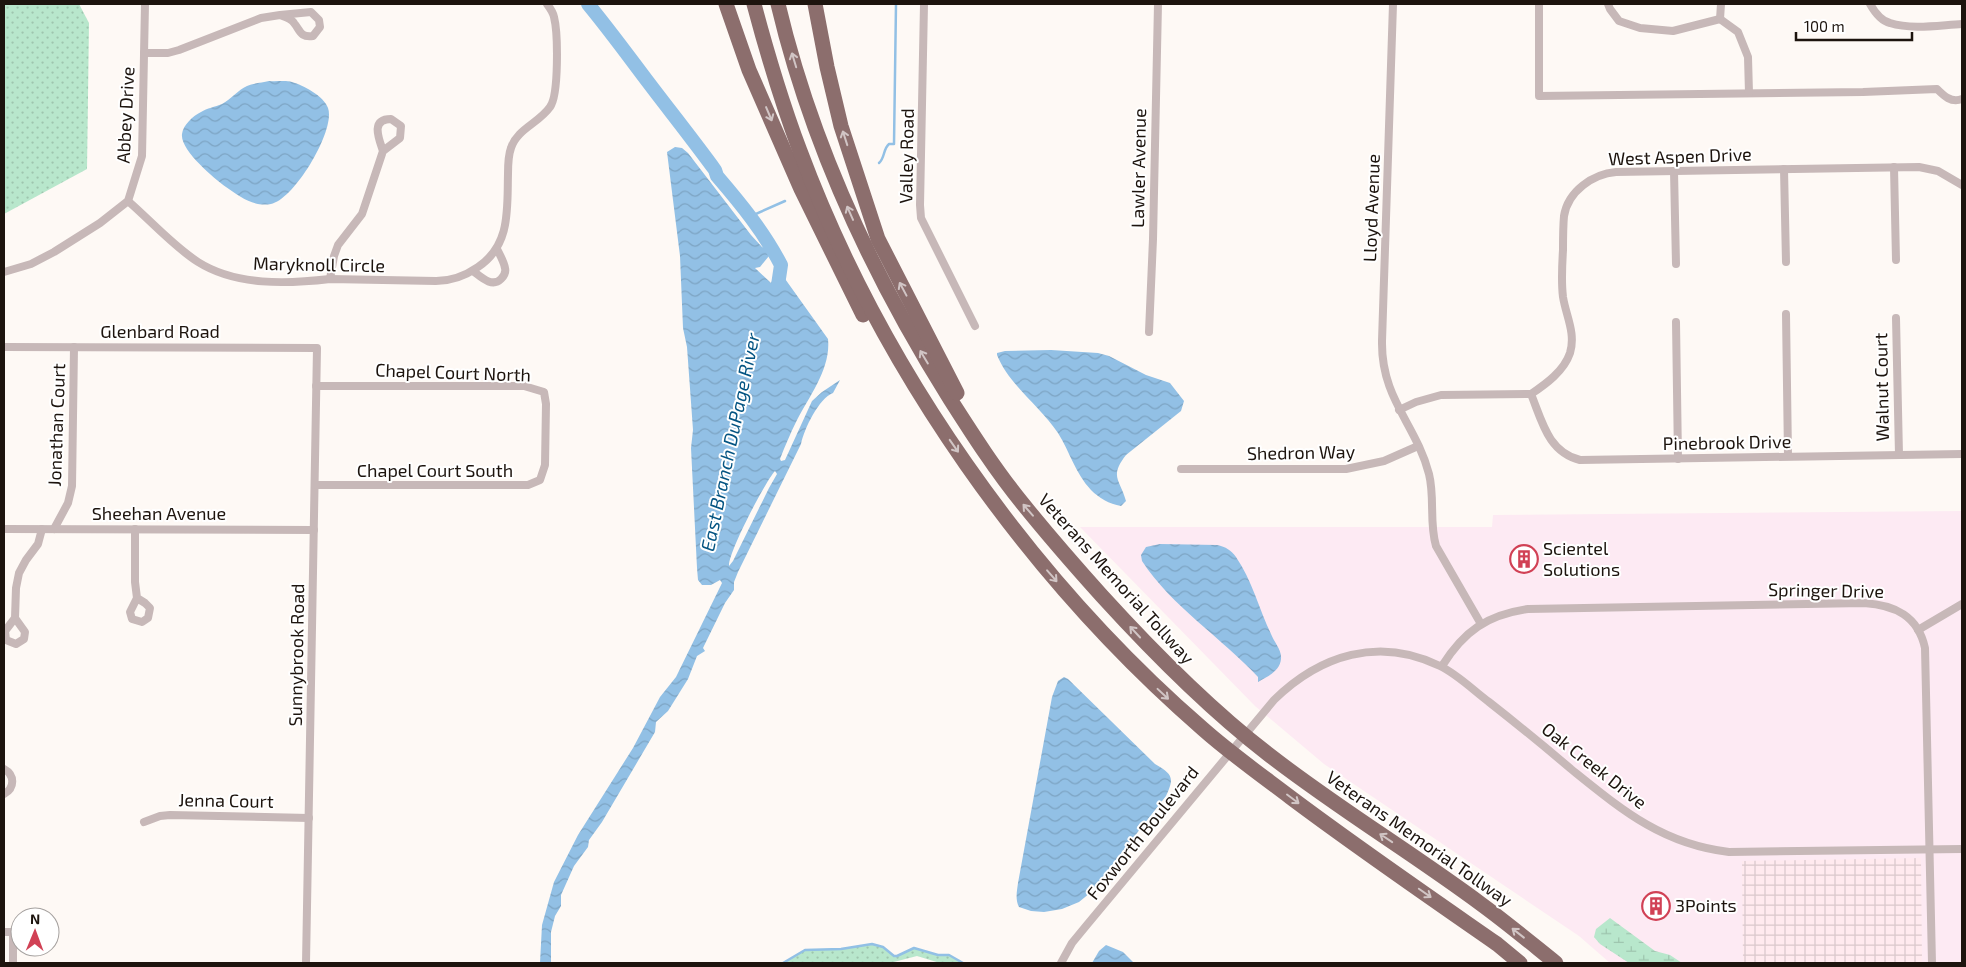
<svg xmlns="http://www.w3.org/2000/svg" width="1966" height="967" viewBox="0 0 1966 967" font-family="'Exo 2',sans-serif">
	<defs>
		<pattern id="industrial-grid" width="8" height="8" patternUnits="userSpaceOnUse" patternTransform="scale(1.25)"><rect width="8" height="8" fill="#ffeaef"/><path d="M0 4h8M4 0v8" fill="none" stroke="#dac8cc"/></pattern>
		<pattern id="wetland-marsh" width="20" height="14" patternUnits="userSpaceOnUse" patternTransform="scale(1.25)"><rect width="20" height="14" fill="#b8e7cc"/><path d="M1 5h8M5 5V1M11 12h8M15 12V8" fill="none" stroke="#9ec5ae"/></pattern>
		<pattern id="park-dots" width="8" height="8" patternUnits="userSpaceOnUse" patternTransform="scale(1.25)"><rect width="8" height="8" fill="#b8e7cc"/><path d="M2 2h.1M6 6h.1" fill="none" stroke="#9ec5ae" stroke-width="1.8" stroke-linecap="round"/></pattern>
		<pattern id="water-waves" width="16" height="10" patternUnits="userSpaceOnUse" patternTransform="scale(1.25)"><rect width="16" height="10" fill="#92c0e5"/><path d="M0 5q4-4 8 0t8 0" fill="none" stroke="#7da4c3"/></pattern>
	</defs>
	<rect width="100%" height="100%" fill="#fef9f5"/>
	<path fill="#fdeaf3" d="M1962 511V963H1610L1579 936 1324 764 1255 706 1080 527H1492L1493 515Z"/>
	<path fill="url(#industrial-grid)" d="M1921 858 1922 963H1743L1742 861Z"/>
	<path fill="url(#wetland-marsh)" d="M1610 918 1655 951 1670 955 1682 963H1629L1600 944 1594 937 1596 929Z"/>
	<g fill="url(#park-dots)">
		<path d="M4 4H79L89 23 87 169 4 214Z"/>
		<path d="M872 944 883 947 894 956H898L914 948 938 955H949L963 963H940L917 956 890 963H783L805 950 841 949Z"/>
	</g>
	<g fill="url(#water-waves)" fill-rule="evenodd">
		<path d="M269 81C276 82 285 80 292 82 303 85 324 96 328 108 336 130 294 200 271 204 254 207 240 197 226 187 214 178 180 150 182 134 183 125 193 116 201 112 207 108 215 107 222 104 231 99 238 90 247 86 253 83 262 83 269 81Z"/>
		<path d="M675 147 682 148 688 153 751 235 762 247 781 255 780 267 783 276 828 339C831 368 810 395 797 420 791 432 785 446 780 459L781 461 785 460 812 401 822 392 840 380 833 393C819 398 804 429 801 444L738 572 734 582V590L725 603 703 648 705 651 697 656 688 679 668 711 656 722 655 732 602 822 589 840 588 847 574 866 561 895V906L555 916 551 932V963H540L542 925 554 882 578 835 633 748 660 697 676 677 722 583 720 580 711 585H702L698 580 697 568 691 448 693 430 687 347 683 328 680 256 667 152ZM769 256C778 262 776 275 771 283L755 268 760 267ZM775 471 777 474 769 488 733 561 729 566C728 553 765 482 775 471Z"/>
		<path d="M1051 350 1098 353 1109 356 1146 375 1170 383 1184 401 1181 411 1126 455C1109 477 1120 479 1126 501L1121 506C1109 504 1099 498 1091 490 1075 473 1070 452 1058 433 1040 406 1009 385 997 355V353L1005 351Z"/>
		<path d="M1160 544 1217 545C1226 547 1231 550 1236 557 1252 580 1259 609 1271 634 1274 642 1282 650 1281 659 1280 671 1267 677 1258 682V677C1221 637 1172 607 1142 561L1141 555 1146 547Z"/>
		<path d="M1064 677 1068 679 1155 764C1172 774 1175 777 1166 796L1090 893 1079 902 1062 909 1044 912 1031 911 1019 907C1015 899 1017 891 1018 883L1052 697 1058 681Z"/>
		<path d="M1106 945 1123 952 1134 963H1092L1099 951Z"/>
	</g>
	<g fill="none" stroke-linecap="round" stroke-linejoin="round">
		<g stroke="#92c0e5" stroke-width="2.5">
			<path d="M879 163C885 158 883 149 889 144H894L896 4"/>
			<path d="M749 217 785 201"/>
			<path d="M783 963 805 950 841 949 872 944 883 947 894 956H897L914 948 938 955H949L963 963"/>
		</g>
		<path stroke="#92c0e5" stroke-width="14" d="M588 4C607 27 624 50 642 74 666 106 691 137 715 170L717 176C741 204 764 232 781 265L778 285"/>
		<g stroke="#c7b8b8" stroke-width="8">
			<path d="M924 4 920 205 921 218 975 326"/>
			<path d="M1393 4 1382 341C1381 399 1416 424 1429 474 1435 498 1429 523 1436 546L1481 624"/>
			<path d="M1539 4V96L1863 92 1937 89C1944 96 1951 103 1962 99"/>
			<path d="M1608 4 1610 9 1619 21 1640 28 1673 31 1720 19"/>
			<path d="M1870 4C1874 11 1881 21 1890 23 1912 30 1940 25 1962 24"/>
			<path d="M1720 19 1738 32 1748 57 1749 93"/>
			<path d="M1720 19 1721 4"/>
			<path d="M144 53H168L179 50 261 18 280 15C285 17 291 18 294 23 300 30 300 38 313 36L320 27 319 20 311 12 280 15"/>
			<path d="M1894 167 1896 260"/>
			<path d="M1784 169 1786 262"/>
			<path d="M1674 171 1676 264"/>
			<path d="M128 201C151 221 173 246 198 262 236 286 287 284 330 279L436 281C452 281 465 276 478 267 511 245 507 209 508 174 508 165 508 156 511 148 517 129 539 123 550 107 559 95 558 33 554 17 553 12 550 8 547 4"/>
			<path d="M473 271C481 277 492 288 501 279 504 276 506 272 505 268 504 262 500 255 497 249"/>
			<path d="M4 272 31 264 54 252 100 223 128 201 142 156 145 4"/>
			<path d="M330 279 334 256 338 245 362 214 383 151 400 138 401 126 391 119C370 119 379 139 383 151"/>
			<path d="M1786 314 1788 456"/>
			<path d="M1896 318 1899 455"/>
			<path d="M1676 322 1678 459"/>
			<path d="M1149 332 1153 239 1158 4"/>
			<path d="M4 347 317 348 306 963"/>
			<path d="M1531 394C1546 384 1564 371 1570 353 1576 333 1566 316 1563 297 1561 281 1562 266 1563 250 1563 239 1563 227 1564 216 1568 191 1593 174 1616 172L1919 167 1938 171 1962 185"/>
			<path d="M1531 394C1542 421 1548 452 1580 460L1962 454"/>
			<path d="M1399 410 1416 402 1441 395 1531 394"/>
			<path d="M1181 469H1346L1384 461 1418 446"/>
			<path d="M315 485H528L540 480 545 465 546 404 544 392 524 386H316"/>
			<path d="M4 529 314 530"/>
			<path d="M54 529 68 503 72 486 74 347"/>
			<path d="M135 529V582L137 598 130 612 132 619 142 622 148 618 150 608 145 603 137 598"/>
			<path d="M15 618 25 632 24 639 16 644 6 640 5 631 15 618 16 588 19 573 26 560 38 544 42 529"/>
			<path d="M1918 630 1962 604"/>
			<path d="M1442 666C1464 631 1487 615 1528 609L1864 603C1895 605 1918 616 1925 648L1932 963"/>
			<path d="M4 769C15 775 15 788 4 794"/>
			<path d="M144 822 160 816 170 815 309 818"/>
			<path d="M4 932H13V963"/>
			<path d="M1061 963 1072 943 1086 926 1274 700C1320 655 1379 636 1440 666 1457 674 1473 690 1489 702 1517 724 1544 746 1571 769 1622 810 1662 844 1729 852L1962 849"/>
		</g>
		<g stroke="#8c6e6d" stroke-width="15">
			<path d="M726 4 749 70 801 189 863 315"/>
			<path d="M754 4C767 53 782 103 800 151 881 368 1028 577 1203 729 1230 753 1261 775 1290 797 1358 848 1428 896 1497 944L1520 963"/>
			<path d="M778 4C811 143 874 278 950 399 973 435 996 471 1023 504 1048 535 1075 566 1102 596 1153 652 1207 707 1268 754 1336 807 1411 852 1481 904 1507 923 1531 943 1556 963"/>
			<path d="M815 4 827 67 841 126 878 239 957 393"/>
		</g>
	</g>
	<defs><path id="oneway-shaft" d="M-6 0H5M1.5-3L5.5 0L1.5 3" fill="none" stroke-width="1.6" stroke-linecap="round" stroke-linejoin="round" transform="scale(1.25)"/></defs>
	<g stroke="#d1c5c5">
		<use href="#oneway-shaft" transform="translate(794 60) rotate(-107)"/>
		<use href="#oneway-shaft" transform="translate(769 114) rotate(67)"/>
		<use href="#oneway-shaft" transform="translate(845 138) rotate(-108)"/>
		<use href="#oneway-shaft" transform="translate(850 213) rotate(-114)"/>
		<use href="#oneway-shaft" transform="translate(903 289) rotate(-118)"/>
		<use href="#oneway-shaft" transform="translate(924 357) rotate(-121)"/>
		<use href="#oneway-shaft" transform="translate(954 446) rotate(55)"/>
		<use href="#oneway-shaft" transform="translate(1028 510) rotate(-131)"/>
		<use href="#oneway-shaft" transform="translate(1052 576) rotate(49)"/>
		<use href="#oneway-shaft" transform="translate(1135 632) rotate(-133)"/>
		<use href="#oneway-shaft" transform="translate(1163 694) rotate(43)"/>
		<use href="#oneway-shaft" transform="translate(1293 799) rotate(37)"/>
		<use href="#oneway-shaft" transform="translate(1386 838) rotate(-146)"/>
		<use href="#oneway-shaft" transform="translate(1425 893) rotate(35)"/>
		<use href="#oneway-shaft" transform="translate(1518 933) rotate(-142)"/>
	</g>
	<defs>
		<symbol id="building-ring" viewBox="-11 -11 22 22"><circle r="9.5" fill="#fff" stroke="#d14155" stroke-width="1.5"/><path d="M-4-6H4V6H1V3H-1V6H-4ZM-2.5-4.3h1.7v1.8h-1.7ZM.8-4.3h1.7v1.8H.8ZM-2.5-1h1.7V.8h-1.7ZM.8-1h1.7V.8H.8Z" fill="#d14155"/></symbol>
	</defs>
	<g fill-rule="evenodd">
		<use href="#building-ring" x="1508" y="543" width="32" height="32"/>
		<use href="#building-ring" x="1640" y="890" width="32" height="32"/>
	</g>
	<g text-anchor="middle" stroke-width="4" stroke-linejoin="round" paint-order="stroke">
		<g font-size="18" fill="#1d140e" stroke="#fff">
			<text transform="translate(126 115) rotate(-87)" y="6">Abbey Drive</text>
			<text transform="translate(907 156) rotate(-89)" y="6">Valley Road</text>
			<text transform="translate(1680 157) rotate(-2)" y="6">West Aspen Drive</text>
			<text transform="translate(1139 168) rotate(-89)" y="6">Lawler Avenue</text>
			<text transform="translate(1372 208) rotate(-88)" y="6">Lloyd Avenue</text>
			<text transform="translate(319 265) rotate(1)" y="6">Maryknoll Circle</text>
			<text x="160" y="338">Glenbard Road</text>
			<text transform="translate(453 373) rotate(2)" y="6">Chapel Court North</text>
			<text transform="translate(1882 387) rotate(-91)" y="6">Walnut Court</text>
			<text transform="translate(57 425) rotate(-88)" y="6">Jonathan Court</text>
			<text transform="translate(1727 443) rotate(-1)" y="6">Pinebrook Drive</text>
			<text transform="translate(1301 453) rotate(-1)" y="6">Shedron Way</text>
			<text x="435" y="477">Chapel Court South</text>
			<text x="159" y="520">Sheehan Avenue</text>
			<text transform="translate(1116 579) rotate(48)" y="6">Veterans Memorial Tollway</text>
			<text transform="translate(1826 591) rotate(1)" y="6">Springer Drive</text>
			<text transform="translate(297 655) rotate(-89)" y="6">Sunnybrook Road</text>
			<text transform="translate(1594 766) rotate(38)" y="6">Oak Creek Drive</text>
			<text transform="translate(226 801) rotate(1)" y="6">Jenna Court</text>
			<text transform="translate(1143 833) rotate(-51)" y="6">Foxworth Boulevard</text>
			<text transform="translate(1419 839) rotate(35)" y="6">Veterans Memorial Tollway</text>
		</g>
		<g font-size="18" fill="#1d140e" stroke="#fff" text-anchor="start">
			<text x="1543" y="555">Scientel<tspan x="1543" dy="21">Solutions</tspan></text>
			<text x="1675" y="912">3Points</text>
		</g>
		<g font-size="19" font-style="italic" fill="#045482" stroke="#fff">
			<text transform="translate(730 442) rotate(-78)" y="7">East Branch DuPage River</text>
		</g>
	</g>
	<rect width="1966" height="967" fill="none" stroke="#1d140e" stroke-width="10"/>
	<g transform="translate(35 932) rotate(1)"><circle r="24" fill="#ffffff" stroke="#a5a19f"/>
	<path d="M0-4L9 19L0 12L-9 19Z" fill="#d14155"/>
	<text y="-8" font-size="14" font-weight="bold" text-anchor="middle" fill="#1d140e">N</text>
	</g>
	<path d="M1796 32v8h116v-8" fill="none" stroke="#1d140e" stroke-width="2.5"/>
	<text x="1804" y="32" font-size="15" fill="#1d140e" stroke="#ffffff" stroke-width="4" paint-order="stroke">100 m</text>
</svg>
